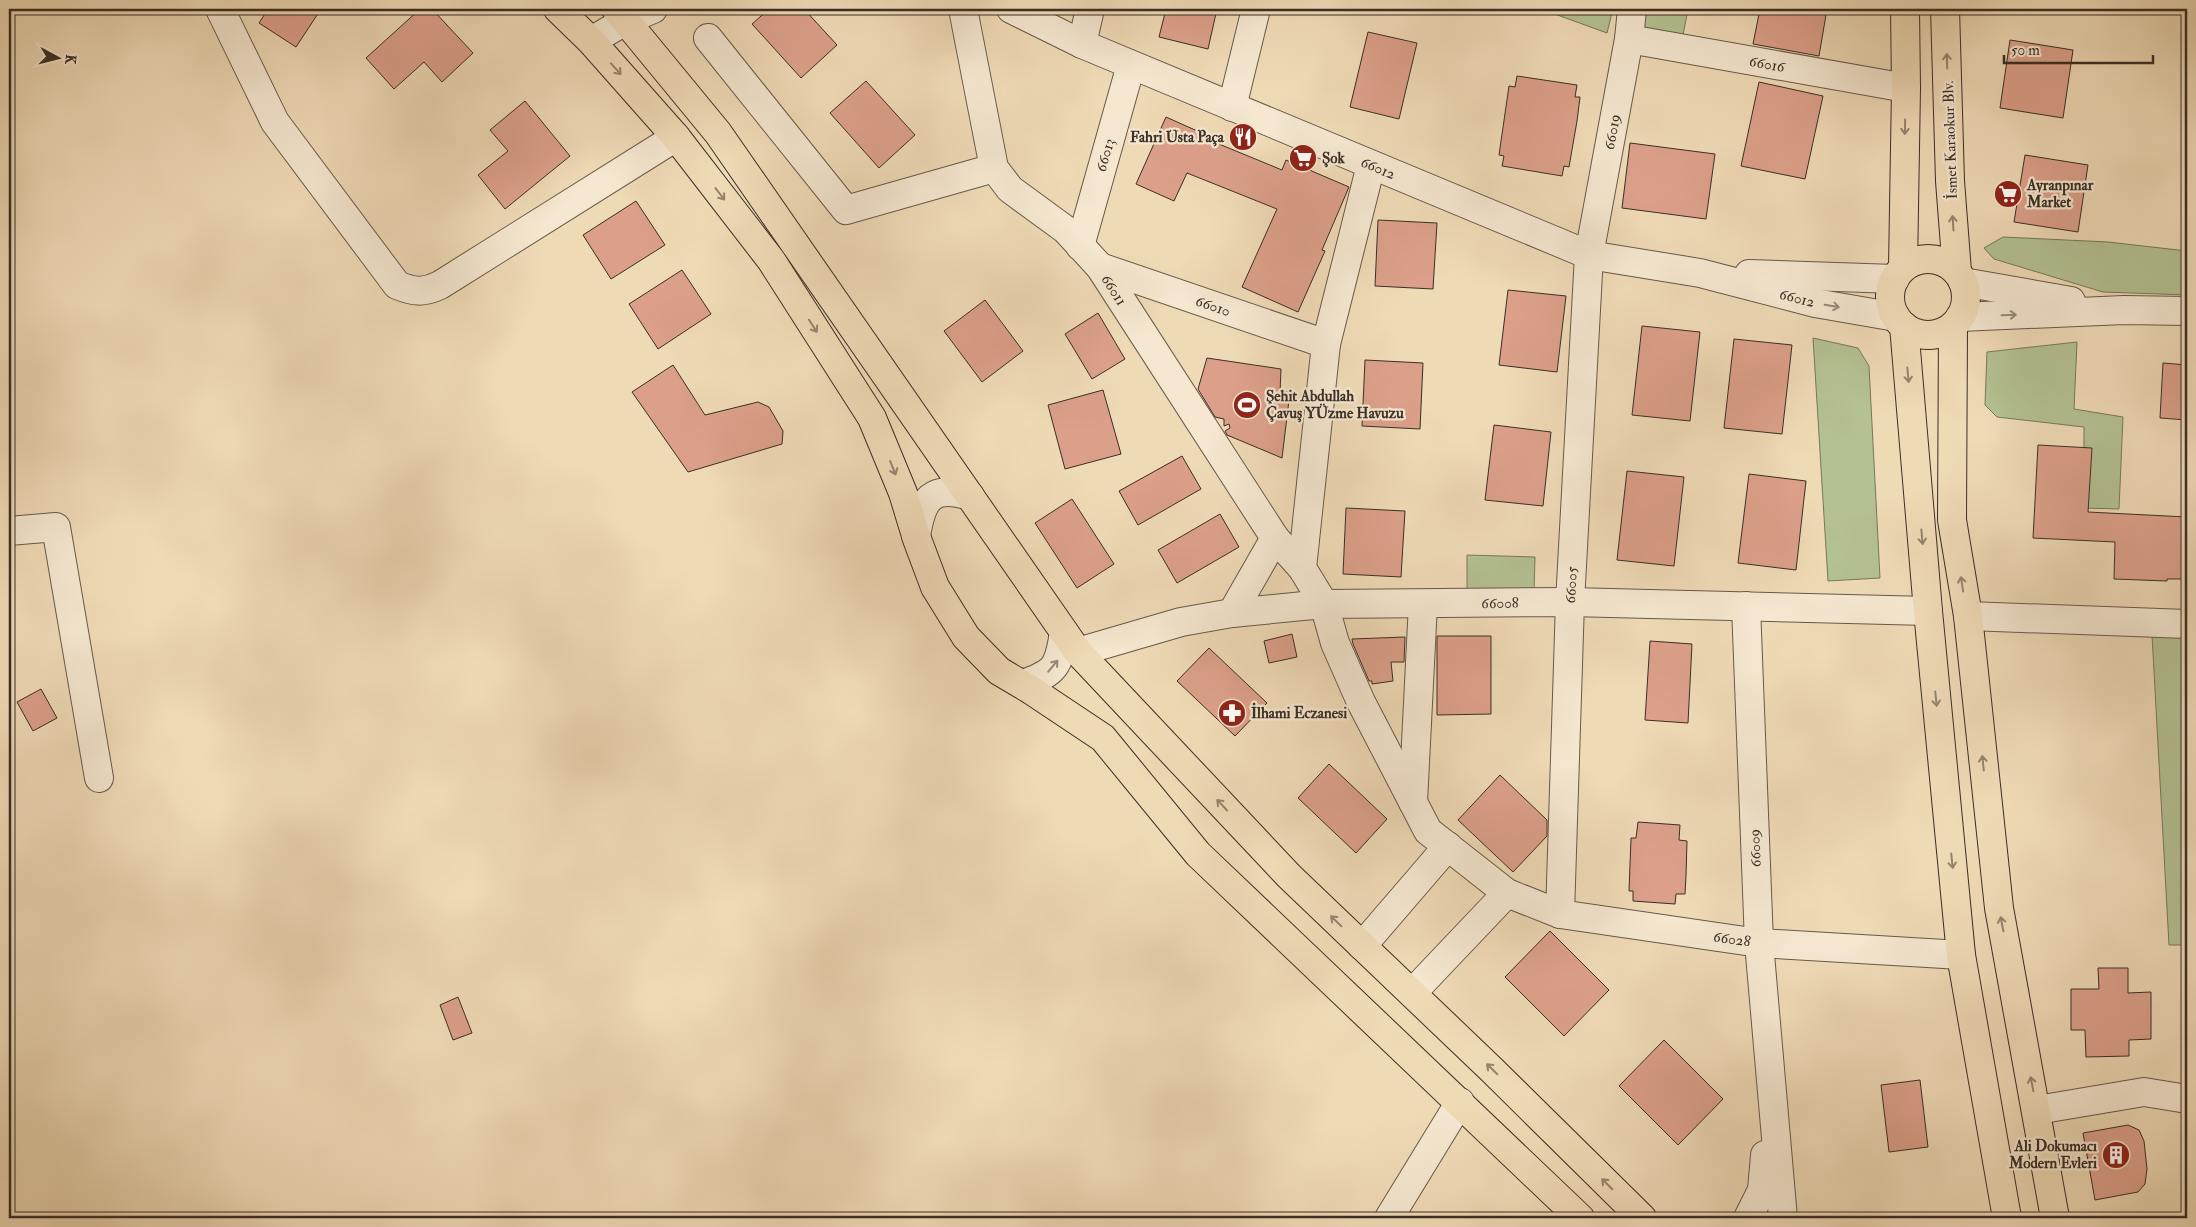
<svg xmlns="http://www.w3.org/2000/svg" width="2196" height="1227" viewBox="0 0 2196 1227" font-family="'IM FELL Double Pica',serif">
	<rect width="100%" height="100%" fill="#efdab6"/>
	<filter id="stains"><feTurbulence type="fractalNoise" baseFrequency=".004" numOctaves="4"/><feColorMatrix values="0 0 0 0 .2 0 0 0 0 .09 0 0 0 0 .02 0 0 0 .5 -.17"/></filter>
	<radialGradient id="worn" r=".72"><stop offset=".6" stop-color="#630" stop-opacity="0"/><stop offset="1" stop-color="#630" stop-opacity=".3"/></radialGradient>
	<g fill="#b4c192" stroke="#77785c">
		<path d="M1541 9H1613L1607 33Z"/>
		<path d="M1644 9H1688L1683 35 1640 27Z"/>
		<path d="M2003 237 2108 242 2187 251V295L2103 292 1994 259 1984 248Z"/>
		<path d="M1813 338 1858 348 1869 366 1880 578 1828 581Z"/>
		<path d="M2077 342 2074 409 2123 417 2119 509 2084 508V427L1997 417 1985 405 1987 352Z"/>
		<path d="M1467 555 1535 557 1534 592 1467 593Z"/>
		<path d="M2152 635 2187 637V945H2169Z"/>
	</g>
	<g fill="#dca08a" stroke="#3a2e26">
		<path d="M268 9H321L296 47 259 23Z"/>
		<path d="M420 9H432L473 53 442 82 424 62 394 89 366 58Z"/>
		<path d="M769 9H804L837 45 801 78 752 24Z"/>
		<path d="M1166 9H1217L1208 49 1159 37Z"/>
		<path d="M1760 9H1827L1819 56 1753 44Z"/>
		<path d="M1368 32 1417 43 1399 119 1350 107Z"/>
		<path d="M2010 40 2073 50 2063 118 2000 108Z"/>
		<path d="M1517 76 1577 85 1575 97H1580L1577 121 1569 167 1564 166 1562 176 1502 166 1504 156 1499 155 1509 86 1515 87Z"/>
		<path d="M866 81 915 135 879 168 830 113Z"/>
		<path d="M1759 82 1823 96 1805 179 1741 166Z"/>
		<path d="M525 101 570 156 505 209 478 175 508 151 490 130Z"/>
		<path d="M1166 117 1204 134 1202 137 1282 170 1286 160 1349 187 1322 250 1325 251 1298 312 1242 287 1277 209 1187 173 1174 201 1136 184Z"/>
		<path d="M1630 143 1715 154 1706 219 1622 208Z"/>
		<path d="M2025 155 2088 165 2078 232 2014 222Z"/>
		<path d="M636 201 665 245 611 279 583 235Z"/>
		<path d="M1378 220 1437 223 1433 289 1375 286Z"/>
		<path d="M682 270 711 314 658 349 629 304Z"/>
		<path d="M1508 290 1566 296 1557 372 1499 365Z"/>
		<path d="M985 300 1023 351 982 382 944 331Z"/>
		<path d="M1098 313 1125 359 1092 379 1065 334Z"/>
		<path d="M1642 326 1700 332 1690 421 1632 415Z"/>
		<path d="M1734 339 1792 345 1782 434 1724 428Z"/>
		<path d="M1207 358 1281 369 1280 392H1290L1282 458 1227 435 1225 431 1230 428 1229 424 1224 426V419L1215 417 1198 389Z"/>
		<path d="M1365 360 1423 363 1420 429 1362 426Z"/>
		<path d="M2163 363 2187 365V420L2160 418Z"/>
		<path d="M673 365 705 415 758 402 769 407 783 431 782 444 688 472 632 392Z"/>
		<path d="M1103 390 1121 454 1065 469 1048 405Z"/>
		<path d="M1494 425 1551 432 1543 506 1485 500Z"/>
		<path d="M2038 445 2092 448 2088 512 2187 517V579H2167V581L2114 579 2115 542 2033 538Z"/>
		<path d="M1182 456 1201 489 1138 525 1119 491Z"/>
		<path d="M1627 471 1684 477 1674 566 1617 560Z"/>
		<path d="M1749 474 1806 481 1796 570 1738 563Z"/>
		<path d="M1072 499 1114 564 1077 588 1035 523Z"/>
		<path d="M1346 508 1405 511 1401 577 1343 574Z"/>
		<path d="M1220 514 1239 547 1177 583 1158 550Z"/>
		<path d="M1292 634 1297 657 1269 663 1264 641Z"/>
		<path d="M1437 636H1491V714L1437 715Z"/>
		<path d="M1405 637 1404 662H1391L1393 681 1372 684V681H1369L1353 644 1352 639Z"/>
		<path d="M1650 641 1692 644 1688 723 1645 720Z"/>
		<path d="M1209 648 1267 703 1235 736 1177 681Z"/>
		<path d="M41 689 57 718 33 731 17 702Z"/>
		<path d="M1329 764 1387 819 1356 853 1298 798Z"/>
		<path d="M1500 775 1547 820V836L1513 872 1458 820Z"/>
		<path d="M1638 822 1680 825 1679 840 1687 841 1686 876 1685 894H1676L1675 904 1633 901V891H1629L1631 838H1636Z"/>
		<path d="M1550 931 1609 990 1564 1036 1505 977Z"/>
		<path d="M2098 968H2128V993L2151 992V1039L2129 1040V1056L2086 1057 2085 1030H2071V989H2099Z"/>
		<path d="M458 997 472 1033 453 1040 440 1005Z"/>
		<path d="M1664 1040 1723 1099 1678 1145 1619 1086Z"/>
		<path d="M1920 1080 1928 1147 1889 1152 1881 1085Z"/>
		<path d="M2128 1125 2139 1130 2144 1141 2147 1169 2145 1184 2138 1192 2095 1200 2083 1133Z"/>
	</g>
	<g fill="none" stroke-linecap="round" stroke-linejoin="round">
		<defs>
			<g id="minor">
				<path d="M220 9 275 122 397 285C414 292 423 293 440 285L676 137"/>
				<path d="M963 9 994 168 1010 189 1066 230 1100 267 1275 538 1302 568"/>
				<path d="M1011 9 1082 44 1589 255 1700 273 1815 303 1896 317"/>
				<path d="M708 38 846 210 994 168"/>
				<path d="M1629 39 1906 88"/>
				<path d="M591 41 627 20 653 9"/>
				<path d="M1082 44 1090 9"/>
				<path d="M1232 107 1256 9"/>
				<path d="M1371 165 1326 344 1302 568 1324 604 1335 643 1361 702 1428 831 1507 893 1560 914 1759 943 1961 955"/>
				<path d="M1080 246 1131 65"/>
				<path d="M1100 267 1326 344"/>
				<path d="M1749 274 1895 279"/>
				<path d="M1963 282 2071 301"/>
				<path d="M1960 317 2124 310 2187 311"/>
				<path d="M9 531 56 527 99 778"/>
				<path d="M916 536C922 499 931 484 970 496"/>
				<path d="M1746 606 1759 943 1783 1218"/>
				<path d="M1232 613 1275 538"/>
				<path d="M1968 616 2187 624"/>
				<path d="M1078 652 1181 622 1232 613 1324 604 1570 602 1928 611"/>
				<path d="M1022 684C1056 673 1059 666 1064 632"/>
				<path d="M1413 802 1423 604"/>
				<path d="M1560 914 1570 602 1589 255 1629 39 1632 9"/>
				<path d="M1362 946 1448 846"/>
				<path d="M1412 993 1507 893"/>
				<path d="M2037 1110 2144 1092 2187 1099"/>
				<path d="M1389 1218 1460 1102"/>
				<path d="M1748 1218 1762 1190 1765 1155"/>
			</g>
			<g id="major">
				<path d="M558 9 591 41 676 137 771 260 872 418 903 493 917 539 935 587 966 637 999 671 1031 690 1103 738 1198 854 1580 1218"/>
				<path d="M616 9 718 133 1078 652 1289 876 1492 1070 1642 1218"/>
				<path d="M1945 9 1950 181 1957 272"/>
				<circle cx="1928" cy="297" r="38"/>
				<path d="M1903 268 1906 88 1905 9"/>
				<path d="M1904 326 1928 611 1961 955 2007 1218"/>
				<path d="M1953 326 1952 520 1968 616 1999 908 2055 1218"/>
			</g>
		</defs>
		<use href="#minor" stroke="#67594a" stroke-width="30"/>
		<use href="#major" stroke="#3a2e26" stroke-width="30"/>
		<use href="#minor" stroke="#f5e7d0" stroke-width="28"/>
		<use href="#major" stroke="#efdab6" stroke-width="28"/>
	</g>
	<defs><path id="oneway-shaft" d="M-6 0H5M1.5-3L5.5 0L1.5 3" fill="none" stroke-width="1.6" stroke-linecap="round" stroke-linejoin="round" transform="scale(1.25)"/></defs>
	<g stroke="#94846e">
		<use href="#oneway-shaft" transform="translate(1947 61) rotate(-92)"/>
		<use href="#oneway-shaft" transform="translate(616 69) rotate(48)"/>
		<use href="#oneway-shaft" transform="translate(1905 127) rotate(91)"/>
		<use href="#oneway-shaft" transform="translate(720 194) rotate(52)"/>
		<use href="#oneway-shaft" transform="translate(1953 223) rotate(-94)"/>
		<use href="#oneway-shaft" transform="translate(813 326) rotate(57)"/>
		<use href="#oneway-shaft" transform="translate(1908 375) rotate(85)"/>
		<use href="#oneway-shaft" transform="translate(893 468) rotate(68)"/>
		<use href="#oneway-shaft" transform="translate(1922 537) rotate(85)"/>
		<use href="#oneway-shaft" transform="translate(1962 584) rotate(-99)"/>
		<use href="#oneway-shaft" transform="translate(1936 699) rotate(84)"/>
		<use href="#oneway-shaft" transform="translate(1983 763) rotate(-96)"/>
		<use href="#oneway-shaft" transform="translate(1222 805) rotate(-133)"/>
		<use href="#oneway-shaft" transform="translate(1952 861) rotate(84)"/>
		<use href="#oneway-shaft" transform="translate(1336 921) rotate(-136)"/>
		<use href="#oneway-shaft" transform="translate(2002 924) rotate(-101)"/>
		<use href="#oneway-shaft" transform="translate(1492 1069) rotate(-136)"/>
		<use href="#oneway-shaft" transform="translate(2032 1084) rotate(-101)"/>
		<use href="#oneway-shaft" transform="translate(1607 1184) rotate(-135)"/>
	</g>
	<g stroke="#988a7b">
		<use href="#oneway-shaft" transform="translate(1832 306) rotate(10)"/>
		<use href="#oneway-shaft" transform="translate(2009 315) rotate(-2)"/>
		<use href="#oneway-shaft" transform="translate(1053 666) rotate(-50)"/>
	</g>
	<defs>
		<symbol id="restaurant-disc" viewBox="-11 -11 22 22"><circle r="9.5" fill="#8f2418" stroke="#f5e7d0"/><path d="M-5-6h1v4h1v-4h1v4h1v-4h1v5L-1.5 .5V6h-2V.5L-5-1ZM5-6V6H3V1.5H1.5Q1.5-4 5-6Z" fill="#fff"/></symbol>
		<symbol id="supermarket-disc" viewBox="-11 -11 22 22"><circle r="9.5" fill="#8f2418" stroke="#f5e7d0"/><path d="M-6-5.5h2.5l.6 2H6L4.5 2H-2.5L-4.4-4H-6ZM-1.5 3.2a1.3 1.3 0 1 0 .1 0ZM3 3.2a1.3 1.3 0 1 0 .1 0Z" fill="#fff"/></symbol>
		<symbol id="stadium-disc" viewBox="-11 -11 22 22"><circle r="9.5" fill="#8f2418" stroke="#f5e7d0"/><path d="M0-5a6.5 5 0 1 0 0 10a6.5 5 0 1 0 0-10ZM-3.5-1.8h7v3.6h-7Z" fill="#fff"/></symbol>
		<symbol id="pharmacy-disc" viewBox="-11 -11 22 22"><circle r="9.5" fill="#8f2418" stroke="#f5e7d0"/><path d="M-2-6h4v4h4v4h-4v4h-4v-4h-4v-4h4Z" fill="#fff"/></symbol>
		<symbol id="building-disc" viewBox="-11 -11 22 22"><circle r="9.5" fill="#8f2418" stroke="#f5e7d0"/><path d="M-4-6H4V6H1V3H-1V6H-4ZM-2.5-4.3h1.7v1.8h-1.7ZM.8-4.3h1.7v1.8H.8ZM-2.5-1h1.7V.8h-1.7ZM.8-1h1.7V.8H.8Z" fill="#fff"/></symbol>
	</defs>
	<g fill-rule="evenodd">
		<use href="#restaurant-disc" x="1227" y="121" width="32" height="32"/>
		<use href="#supermarket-disc" x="1287" y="142" width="32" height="32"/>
		<use href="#supermarket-disc" x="1992" y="178" width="32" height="32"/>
		<use href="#stadium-disc" x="1231" y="389" width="32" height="32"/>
		<use href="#pharmacy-disc" x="1216" y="697" width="32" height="32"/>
		<use href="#building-disc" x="2100" y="1139" width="32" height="32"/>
	</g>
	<g text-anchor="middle" stroke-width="4.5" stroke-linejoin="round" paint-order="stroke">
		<g font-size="15" fill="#3a2e26" stroke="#f5e7d0">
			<text transform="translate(1767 64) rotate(10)" y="5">66016</text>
			<text transform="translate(1612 132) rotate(-80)" y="5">66019</text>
			<text transform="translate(1950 140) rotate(-92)" y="5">İsmet Karaokur Blv.</text>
			<text transform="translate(1105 155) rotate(-74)" y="5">66013</text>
			<text transform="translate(1378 168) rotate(23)" y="5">66012</text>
			<text transform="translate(1114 290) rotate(57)" y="5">66011</text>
			<text transform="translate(1797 298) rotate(14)" y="5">66012</text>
			<text transform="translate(1213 306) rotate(19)" y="5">66010</text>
			<text transform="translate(1571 585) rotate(-87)" y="5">66005</text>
			<text transform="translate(1500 603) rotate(-1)" y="5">66008</text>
			<text transform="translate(1755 848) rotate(-92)" y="5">66009</text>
			<text transform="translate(1732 939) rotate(8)" y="5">66028</text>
		</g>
		<g font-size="15" font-weight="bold" fill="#3a2e26" stroke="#f5e7d0" text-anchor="start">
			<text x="1224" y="142" text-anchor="end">Fahri Usta Paça</text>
			<text x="1322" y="163">Şok</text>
			<text x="2027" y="190">Ayranpınar<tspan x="2027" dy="17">Market</tspan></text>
			<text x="1266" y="401">Şehit Abdullah<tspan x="1266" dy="17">Çavuş YÜzme Havuzu</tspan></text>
			<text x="1251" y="718">İlhami Eczanesi</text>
			<text x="2097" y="1151" text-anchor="end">Ali Dokumacı<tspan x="2097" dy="17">Modern Evleri</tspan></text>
		</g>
	</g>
	<rect width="2196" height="1227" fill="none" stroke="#efdab6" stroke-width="30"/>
	<rect x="10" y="10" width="2176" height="1207" fill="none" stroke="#3a2e26" stroke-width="2.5"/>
	<rect x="15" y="15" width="2166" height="1197" fill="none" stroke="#3a2e26"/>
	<g transform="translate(58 58) rotate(97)" stroke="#f5e7d0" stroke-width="4" paint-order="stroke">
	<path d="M0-4L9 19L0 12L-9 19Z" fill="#3a2e26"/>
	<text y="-8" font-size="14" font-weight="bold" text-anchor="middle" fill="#3a2e26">K</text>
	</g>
	<path d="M2004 55v8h149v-8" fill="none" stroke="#3a2e26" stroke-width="2.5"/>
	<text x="2011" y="55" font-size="15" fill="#3a2e26" stroke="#f5e7d0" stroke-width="4" paint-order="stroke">50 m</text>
	<rect width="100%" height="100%" filter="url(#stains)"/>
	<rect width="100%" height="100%" fill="url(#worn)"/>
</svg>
